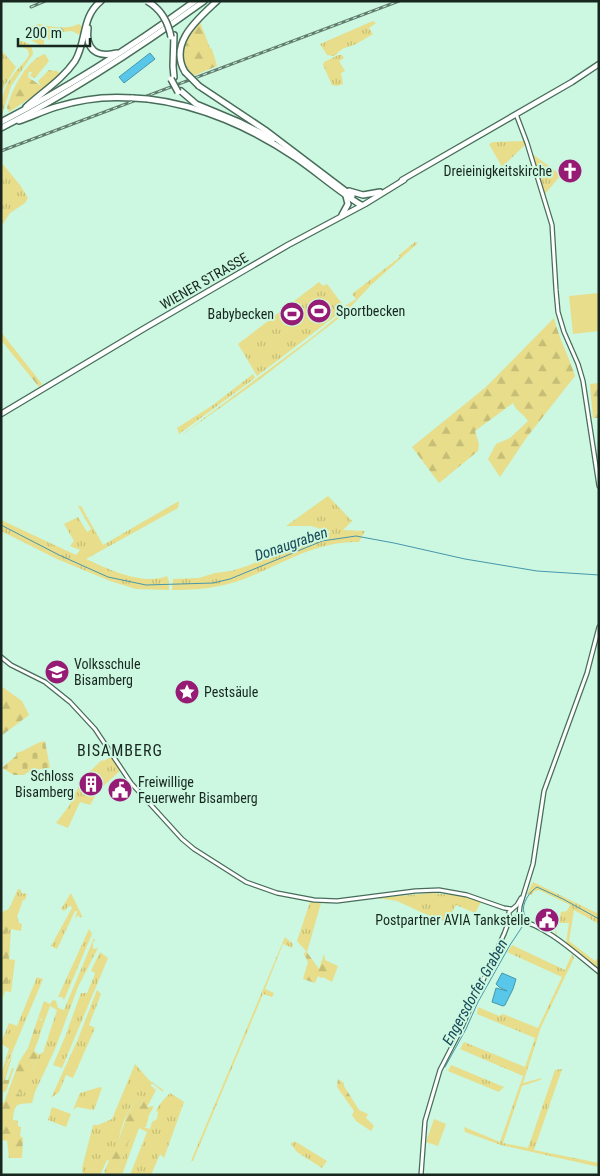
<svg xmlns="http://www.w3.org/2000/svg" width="600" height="1176" viewBox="0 0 600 1176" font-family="'Roboto Condensed',sans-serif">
	<defs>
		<pattern id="grass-tufts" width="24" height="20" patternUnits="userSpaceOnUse" patternTransform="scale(1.25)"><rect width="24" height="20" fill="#e8dd8a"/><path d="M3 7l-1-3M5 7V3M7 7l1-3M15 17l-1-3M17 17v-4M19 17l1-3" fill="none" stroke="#c6be77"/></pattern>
		<pattern id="forest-firs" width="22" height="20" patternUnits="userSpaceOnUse" patternTransform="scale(1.25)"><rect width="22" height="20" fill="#e8dd8a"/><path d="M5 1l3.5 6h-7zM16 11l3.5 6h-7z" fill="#c6be77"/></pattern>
		<pattern id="cemetery-stones" width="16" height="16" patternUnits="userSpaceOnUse" patternTransform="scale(1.25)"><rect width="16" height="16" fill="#e8dd8a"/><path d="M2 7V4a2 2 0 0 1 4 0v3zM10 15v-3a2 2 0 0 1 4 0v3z" fill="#c6be77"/></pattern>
	</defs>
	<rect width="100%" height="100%" fill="#ccf7e0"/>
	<g fill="url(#grass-tufts)">
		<path d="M373 21 376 23 369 28 373 34 356 44 342 49 334 56 327 55 320 44Z"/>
		<path d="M20 41C27 41 33 46 33 54L11 86 1 118C1 97 3 87 17 70 21 65 26 61 29 55L28 50 19 45Z"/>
		<path d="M1 50 16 67 1 92Z"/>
		<path d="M338 55H342L344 58 339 61 345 71 341 73 343 84 337 86 332 85 323 65 324 62Z"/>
		<path d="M524 141 525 145 502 167 489 144 493 142Z"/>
		<path d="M531 153 561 175 544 195Z"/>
		<path d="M1 162 20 185 28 198 25 203 10 213 1 227Z"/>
		<path d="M415 242 418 243 371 285 343 315 259 380 179 437 315 335 343 312 345 306 356 299 352 294 400 257 399 255Z"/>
		<path d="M319 282 323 286 327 284 343 305 342 311 257 376 238 344Z"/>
		<path d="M253 374 255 378 179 434 177 428 213 405Z"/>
		<path d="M328 496 352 521 343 530 365 531 359 542C315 541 283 564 244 579 220 588 197 590 172 590L173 579 199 578 215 573 231 571 250 565 288 547 331 532 311 526H286Z"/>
		<path d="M179 501 178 508 86 559C108 569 143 586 167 576L169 581V590L136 589 110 581 57 559 1 531V520L76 555 80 550 70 546 74 541 64 524 78 517 87 532 91 529 78 506H81L103 545Z"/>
		<path d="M110 757 121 770 101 788 86 775 102 760 104 761Z"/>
		<path d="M80 784 97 793 90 805 80 802 68 828 56 823 69 806Z"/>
		<path d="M533 882 599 914V924L574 910 569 941 595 961 599 957V970L555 937 556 928 557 937 566 943 569 923H559L561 912 567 911 570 905 539 890 535 891 531 895 527 894Z"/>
		<path d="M18 889 21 890V893L27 894 25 900H23L17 917 19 923 22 924 21 931 11 929 9 959 15 960 11 992 5 991C13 975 7 958 6 941 6 931 9 920 12 910L9 909Z"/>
		<path d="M71 893 82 916 80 918 78 915 75 919 77 911H75L57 949 51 946 72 908 70 905 64 911 61 909Z"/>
		<path d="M432 893 462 896 481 902 475 913 456 905 446 922 423 913 397 901 377 898Z"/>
		<path d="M310 902 321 903 307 952 297 941Z"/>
		<path d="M89 929 92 934 64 1000 62 997H58Z"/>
		<path d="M285 937 293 944 292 948 283 944 265 989 274 993 272 997 263 994 193 1161H191Z"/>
		<path d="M94 938 95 941 93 942V949L98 948 78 987 55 1049 35 1092 32 1103 20 1104 16 1106 19 1102 22 1101V1096L16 1095 34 1067 39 1054 43 1053 57 1010 50 1006 34 1050 39 1034H37L42 1019 38 1018 44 1001 50 1004 53 1000 56 1001 58 1008 64 1010Z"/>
		<path d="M512 945 565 970 572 954 574 958 541 1027 523 1083 542 1078 540 1080 522 1086 503 1143 528 1148 555 1070 562 1069 534 1150 599 1163V1167L501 1145 465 1132 464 1127 500 1142 523 1076 460 1049 464 1042 525 1067 535 1038 477 1014 478 1007 499 1016 503 1014 538 1028 562 977 507 952Z"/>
		<path d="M100 952 108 958 62 1068 53 1065 65 1037 81 993H87L95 974 94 972 91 971Z"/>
		<path d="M37 977 43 979 3 1074 1 1082 2 1071 9 1049 2 1044V1041L9 1023 17 1026Z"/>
		<path d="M97 990 101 994 89 1025 95 1028 73 1078 66 1075 59 1092 51 1098 78 1039Z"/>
		<path d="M135 1064 149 1080 163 1090V1092L152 1083 140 1107 138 1106 135 1101C127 1110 122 1125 119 1138 118 1146 112 1154 109 1161L107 1160 100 1175H83L82 1168 81 1172 93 1125H98L112 1119Z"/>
		<path d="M451 1065 504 1087 499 1092 448 1071Z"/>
		<path d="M100 1087 102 1088 94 1110 77 1107 73 1110 80 1093Z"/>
		<path d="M170 1093 184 1102 164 1158 160 1154 151 1175H130L147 1132 139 1128 122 1175H116L134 1127H142L150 1129 152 1122 157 1119 158 1112 156 1110 152 1120C156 1108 161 1102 170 1093Z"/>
		<path d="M52 1107 71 1114 66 1127 48 1120Z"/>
		<path d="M293 1142H296L327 1161 322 1168 297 1152 291 1144Z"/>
	</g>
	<g fill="url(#forest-firs)">
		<path d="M200 22 210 48 212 49 217 66 193 76C176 56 183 39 200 22Z"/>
		<path d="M39 24C53 27 66 30 79 24L83 27 80 35 72 31 61 32 57 38 49 40 45 33 41 32 39 36 44 40V44L41 46 25 36 30 27Z"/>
		<path d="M45 54 49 61 35 78 30 76 32 72H29L28 77C32 80 37 83 41 86L38 81 49 70 54 71 56 70 59 73 63 71 47 87 9 112 7 108C11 91 27 59 45 54Z"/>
		<path d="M554 318C559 339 569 356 575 376L527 437 500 477 488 459 496 444 510 438 528 421C524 414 515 410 513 403L475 431 479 444 478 451 439 483 412 447 486 387Z"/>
		<path d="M1 332 42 384 39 387 1 340Z"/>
		<path d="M599 383V418H593L590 384Z"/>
		<path d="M1 686 22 701 29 715 1 736Z"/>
		<path d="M9 909 12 910 6 941 9 959V976L8 985 1 1001V915L4 911Z"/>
		<path d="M306 951 319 969 324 954 325 960 338 966 332 982 323 977 322 978 318 976 315 983 303 979 308 962 304 954Z"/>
		<path d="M38 1018 42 1021 37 1034 40 1035 34 1051 39 1055 23 1091 18 1092 16 1094 22 1096V1101C15 1104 13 1113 13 1120L18 1121V1126L21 1127 20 1136 23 1138 22 1158H9L7 1140 4 1141 1 1138V1082L3 1074 13 1053 5 1080H8L12 1068H14L6 1091 3 1092 2 1102 4 1103 19 1062 28 1048Z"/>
		<path d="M338 1079 344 1083V1086L359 1110 368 1114 366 1118 374 1126 371 1131 356 1121 352 1115 354 1111 337 1087Z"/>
		<path d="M150 1085 156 1090 147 1107 154 1106 149 1115 146 1127 134 1128 116 1175H106L104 1172 119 1139 128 1112 135 1101 136 1095 142 1096 138 1106H141Z"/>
	</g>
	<path fill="url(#cemetery-stones)" d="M45 741 50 768 31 770 24 775H14L2 768 17 755 16 753C27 751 33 743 45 741Z"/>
	<g fill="#e8dd8a">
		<path d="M599 293V331L573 334 569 296Z"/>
		<path d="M434 1119 446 1124 438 1146 426 1142Z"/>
	</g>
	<g fill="#59c7e9" stroke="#4597ac">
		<path d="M150 53 155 59 124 83 119 77Z"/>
		<path d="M502 973 516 979 513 989 505 1005 503 1006 492 1002 496 988 507 991 499 987 496 984Z"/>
	</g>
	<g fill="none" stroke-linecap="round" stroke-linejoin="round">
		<g stroke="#4597ac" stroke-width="1">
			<path d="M1 525 59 555 108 577 146 585 213 583 230 579 322 541 356 536 394 543 465 559 537 571 599 575"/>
			<path d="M529 920C527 918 525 916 524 913 521 904 530 891 537 887L563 899 599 919"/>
			<path d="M445 1067 466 1029 478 1002 510 945 522 927"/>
		</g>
		<defs>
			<g id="secondary">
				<path d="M516 114 527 143 552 225 556 290 558 312 564 332 578 364 583 381 599 486"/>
				<path d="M1 657 11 665 45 682 70 702 95 729 131 783 182 839 194 849 246 882 277 893 314 900 337 901 415 891 439 890 467 895 504 908 511 909"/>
				<path d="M509 917 515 919 519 916 520 906 533 864 544 791 587 673 599 627"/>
				<path d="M516 919C547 926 574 952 599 972"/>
				<path d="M421 1175 425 1121 440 1070 459 1033 504 934 509 921V912L517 905 521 898"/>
			</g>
			<g id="primary">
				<path d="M402 180 572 82 599 64"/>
				<path d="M1 414 145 328 288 245 365 204 404 180"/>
			</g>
			<g id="highway">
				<path d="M88 28C85 50 97 58 117 53"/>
				<path d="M174 35 173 66 174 77"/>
				<path d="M185 72C168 43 198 19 217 1"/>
				<path d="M199 86 265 130 352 196"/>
				<path d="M181 91 196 104 239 122 273 139"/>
				<path d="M148 99C200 105 252 128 296 158 318 173 338 191 361 205"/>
				<path d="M26 107C42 92 62 80 75 61 87 41 81 17 101 1"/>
				<path d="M19 121C31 117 43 111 56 107 81 99 107 96 133 98"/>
				<path d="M1 122C69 87 133 46 195 1"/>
				<path d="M1 128C72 92 139 48 204 1"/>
				<path d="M349 191 363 195 380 192"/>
				<path d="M342 215 348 204 346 196"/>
			</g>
		</defs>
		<use href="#secondary" stroke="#476d5a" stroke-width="5.5"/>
		<use href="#primary" stroke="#476d5a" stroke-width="7"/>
		<use href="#highway" stroke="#476d5a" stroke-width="8"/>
		<use href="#secondary" stroke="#fff" stroke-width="3"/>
		<use href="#primary" stroke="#fff" stroke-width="4.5"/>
		<use href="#highway" stroke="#fff" stroke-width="5"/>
		<defs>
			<g id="rail">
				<path d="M31 7 45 1"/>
				<path d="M1 151 399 1"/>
			</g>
		</defs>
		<use href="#rail" stroke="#627d6f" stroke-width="3"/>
		<use href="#rail" stroke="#ccf7e0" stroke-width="1" stroke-dasharray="4" stroke-linecap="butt"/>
		<defs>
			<g id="highway-bridge">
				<path d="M147 1C161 9 168 21 171 37"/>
				<path d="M185 72 199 86"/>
				<path d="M171 79 178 92"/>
				<path d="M133 98 148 99"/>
			</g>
		</defs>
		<use href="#highway-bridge" stroke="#476d5a" stroke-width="8" stroke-linecap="butt"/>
		<use href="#highway-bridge" stroke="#fff" stroke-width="5"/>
	</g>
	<defs>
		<symbol id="church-disc" viewBox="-11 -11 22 22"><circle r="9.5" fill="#961b75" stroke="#ccf7e0"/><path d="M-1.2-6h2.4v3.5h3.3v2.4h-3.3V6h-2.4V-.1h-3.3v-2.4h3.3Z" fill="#fff"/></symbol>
		<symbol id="stadium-disc" viewBox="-11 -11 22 22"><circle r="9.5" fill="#961b75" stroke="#ccf7e0"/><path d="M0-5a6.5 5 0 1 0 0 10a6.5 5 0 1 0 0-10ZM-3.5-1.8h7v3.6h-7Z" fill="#fff"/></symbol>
		<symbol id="school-disc" viewBox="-11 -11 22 22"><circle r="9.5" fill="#961b75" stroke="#ccf7e0"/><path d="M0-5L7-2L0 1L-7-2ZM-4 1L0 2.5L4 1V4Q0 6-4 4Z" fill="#fff"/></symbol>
		<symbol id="sight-disc" viewBox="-11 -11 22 22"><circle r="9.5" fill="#961b75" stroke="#ccf7e0"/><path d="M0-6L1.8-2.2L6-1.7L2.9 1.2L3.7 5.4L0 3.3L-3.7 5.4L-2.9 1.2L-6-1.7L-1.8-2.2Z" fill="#fff"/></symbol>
		<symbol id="building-disc" viewBox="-11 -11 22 22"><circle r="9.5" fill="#961b75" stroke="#ccf7e0"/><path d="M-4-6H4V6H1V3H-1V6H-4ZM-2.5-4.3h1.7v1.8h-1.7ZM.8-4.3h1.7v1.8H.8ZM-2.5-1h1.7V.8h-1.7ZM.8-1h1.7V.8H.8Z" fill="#fff"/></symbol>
		<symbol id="civic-disc" viewBox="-11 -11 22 22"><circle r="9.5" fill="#961b75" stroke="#ccf7e0"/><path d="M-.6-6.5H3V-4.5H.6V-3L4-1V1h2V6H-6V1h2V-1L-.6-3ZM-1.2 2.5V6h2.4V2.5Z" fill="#fff"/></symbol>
	</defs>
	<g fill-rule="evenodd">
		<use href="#church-disc" x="556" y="157" width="28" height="28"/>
		<use href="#stadium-disc" x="305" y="297" width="28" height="28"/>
		<use href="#stadium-disc" x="278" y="300" width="28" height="28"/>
		<use href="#school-disc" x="43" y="658" width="28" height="28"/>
		<use href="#sight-disc" x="173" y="678" width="28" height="28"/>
		<use href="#building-disc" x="77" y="770" width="28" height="28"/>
		<use href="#civic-disc" x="106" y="776" width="28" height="28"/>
		<use href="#civic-disc" x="533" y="906" width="28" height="28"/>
	</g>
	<g text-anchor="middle" stroke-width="4" stroke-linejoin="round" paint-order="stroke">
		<g font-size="14" fill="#17271f" stroke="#ccf7e0" text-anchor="end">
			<text x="552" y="176">Dreieinigkeitskirche</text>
			<text x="336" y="316" text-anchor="start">Sportbecken</text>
			<text x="274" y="319">Babybecken</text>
			<text x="74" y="669" text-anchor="start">Volksschule<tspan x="74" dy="16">Bisamberg</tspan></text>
			<text x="204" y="697" text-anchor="start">Pestsäule</text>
			<text x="74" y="781">Schloss<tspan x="74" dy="16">Bisamberg</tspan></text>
			<text x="138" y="787" text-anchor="start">Freiwillige<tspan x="138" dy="16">Feuerwehr Bisamberg</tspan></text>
			<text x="530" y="925">Postpartner AVIA Tankstelle</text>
		</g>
		<g font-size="14" fill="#17271f" stroke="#ccf7e0">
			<text transform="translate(204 281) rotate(-30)" y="5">WIENER STRASSE</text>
		</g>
		<g font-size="15" font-style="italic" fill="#184857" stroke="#ccf7e0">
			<text transform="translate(291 544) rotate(-19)" y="5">Donaugraben</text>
			<text transform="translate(475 992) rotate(-61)" y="5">Engersdorfer Graben</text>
		</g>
		<g font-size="16" letter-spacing="1" fill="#17271f" stroke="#ccf7e0">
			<text x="120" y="756">BISAMBERG</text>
		</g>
	</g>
	<rect width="600" height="1176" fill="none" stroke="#17271f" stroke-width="5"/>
	<path d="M18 38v8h72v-8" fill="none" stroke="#17271f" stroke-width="2.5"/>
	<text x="25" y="38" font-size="15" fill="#17271f" stroke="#ccf7e0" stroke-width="4" paint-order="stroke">200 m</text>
</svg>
